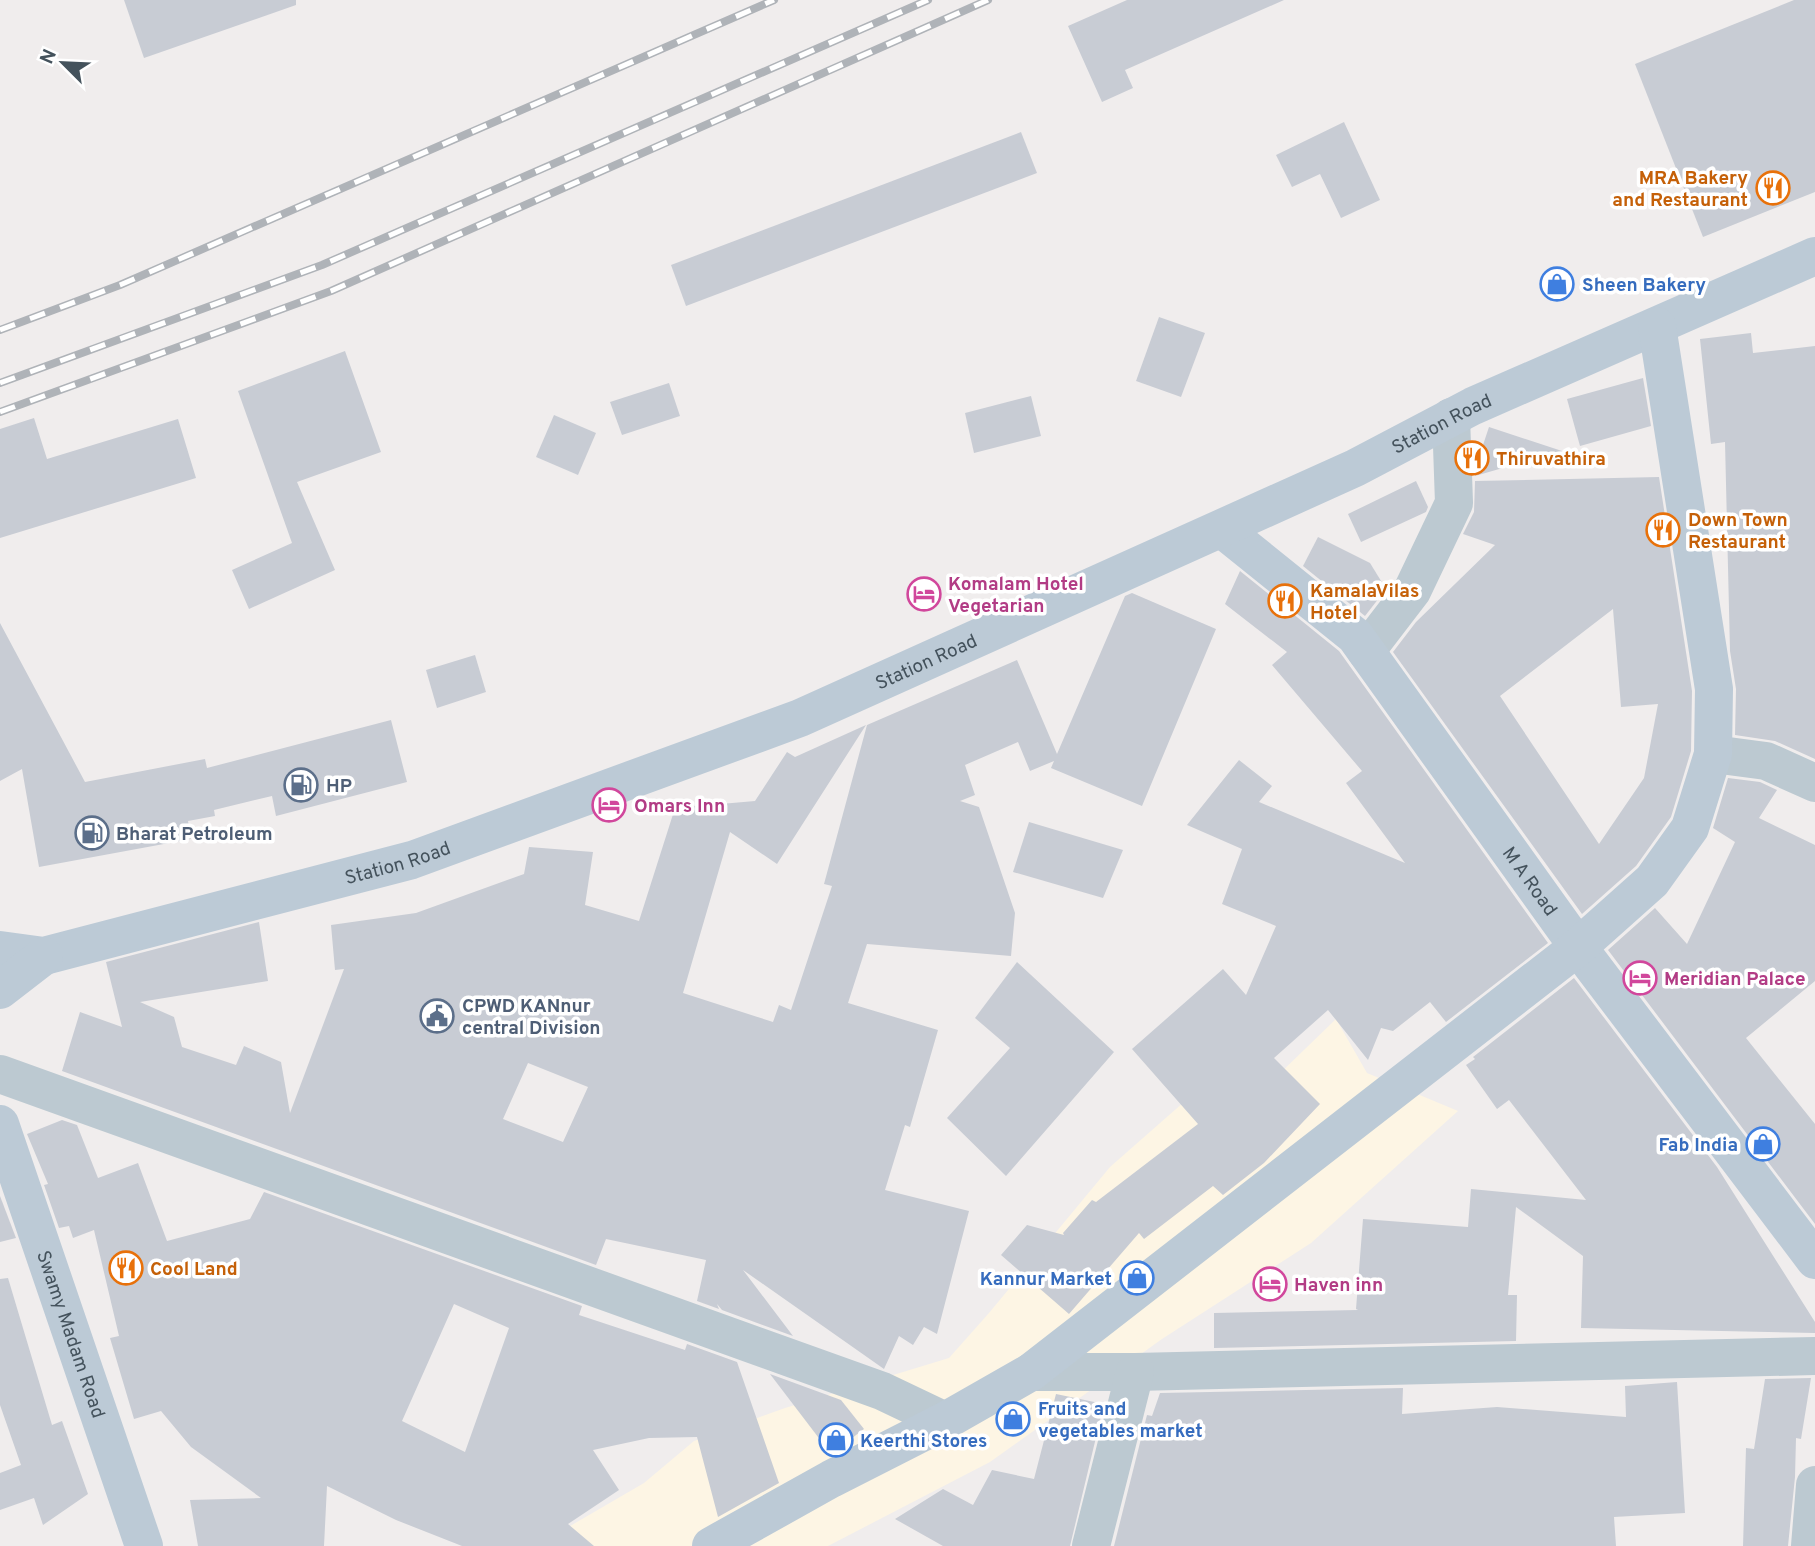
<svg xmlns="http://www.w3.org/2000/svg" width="1815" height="1546" viewBox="0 0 1815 1546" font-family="Overpass,sans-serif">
	<rect width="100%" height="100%" fill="#f0eded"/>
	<path fill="#fdf5e4" d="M1336 1019 1367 1073 1458 1111 1311 1243 1162 1339 990 1462 828 1546H543L565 1529 644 1483 694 1441 785 1408 949 1358 989 1313 1110 1167 1209 1080 1274 1079Z"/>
	<g fill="#c8ccd4" fill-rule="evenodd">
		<path d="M124 0H296V5L144 58Z"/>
		<path d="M1127 0H1284L1125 70 1133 88 1102 102 1068 26Z"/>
		<path d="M1794 0H1815V192L1703 237 1635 64Z"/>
		<path d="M1344 122 1380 200 1341 218 1320 174 1292 187 1276 155Z"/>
		<path d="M1021 132 1037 173 686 306 671 265Z"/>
		<path d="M1159 317 1205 333 1181 397 1136 381Z"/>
		<path d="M1751 333 1753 353 1815 346V759L1775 741 1735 735 1736 689 1730 651 1725 442 1711 444 1700 339Z"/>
		<path d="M345 351 381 452 297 482 335 570 249 609 232 570 292 543 238 391Z"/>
		<path d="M1643 378 1651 426 1580 446 1567 399Z"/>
		<path d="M669 383 680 416 622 435 610 402Z"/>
		<path d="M1031 396 1041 436 974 453 965 413Z"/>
		<path d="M554 415 596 433 578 475 536 457Z"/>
		<path d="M34 418 47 459 178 419 196 478 0 538V429Z"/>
		<path d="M1489 427 1562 451 1475 476V469Z"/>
		<path d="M1659 477 1692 691 1691 751 1671 817 1636 866 1582 914 1393 652 1416 622 1495 545 1463 534 1474 512 1475 481ZM1613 609 1621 707 1658 704 1644 778 1599 844 1500 696Z"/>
		<path d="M1416 481 1428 507 1426 512 1361 542 1348 514Z"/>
		<path d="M1318 537 1370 563 1386 589 1365 616 1303 566Z"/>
		<path d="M1240 571 1339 651 1548 943 1446 1022 1430 1002 1393 1031 1381 1028 1368 1060 1328 1010 1274 1058 1320 1104 1264 1163 1223 1195 1213 1186 1144 1239 1139 1233 1069 1314 1001 1255 1027 1225 1064 1235 1063 1233 1092 1200 1096 1202 1198 1124 1132 1049 1223 969 1246 995 1276 926 1222 904 1242 849 1187 825 1239 760 1272 786 1259 802 1405 863 1346 783 1362 771 1272 665 1287 652 1225 604Z"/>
		<path d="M1132 593 1216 629 1142 806 1051 768 1054 761 1030 771 1018 742 965 765 975 795 960 801 979 807 1015 913 1011 956 867 944 848 1003 938 1030 910 1127 905 1125 885 1190 969 1211 937 1334 924 1327 913 1345 899 1336 884 1369 743 1270 793 1336 722 1310 717 1304 719 1309 697 1301 706 1260 606 1239 596 1265 62 1071 80 1012 122 1027 106 962 259 922 268 981 140 1002 174 1017 182 1047 236 1065 244 1046 281 1062 290 1113 344 969 335 970 331 925 416 913 524 874 529 847 593 852 585 905 639 921 675 808 755 801 787 752 795 757 866 725 777 864 730 832 683 993 773 1022 779 1005 791 1010 832 886 824 884 867 725 1017 660 1057 754 1125 596ZM528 1063 588 1087 563 1142 503 1119Z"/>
		<path d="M0 623 85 782 205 759 207 768 391 720 407 782 276 816 272 796 214 810 215 816 188 821 191 839 39 867 22 769 0 781Z"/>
		<path d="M475 655 486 692 437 708 426 670Z"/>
		<path d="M1728 778 1760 782 1777 790 1759 818 1815 845V981L1746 1038 1815 1124V1224L1608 950 1655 908 1687 944 1735 842 1713 828Z"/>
		<path d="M1029 822 1123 850 1103 898 1013 872Z"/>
		<path d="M1017 962 1114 1052 1006 1176 947 1118 1010 1048 975 1018Z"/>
		<path d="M1574 978 1717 1167 1815 1322V1333L1581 1328 1583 1256 1516 1207 1508 1295H1517L1516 1341 1214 1348V1313L1358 1310 1356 1309 1363 1219 1468 1227 1471 1189 1586 1200 1509 1100 1497 1109 1466 1065 1475 1059 1473 1057Z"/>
		<path d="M62 1120 77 1125 98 1178 138 1163 167 1241 250 1219 264 1192 582 1306 579 1315 685 1350 687 1344 737 1362 779 1483 718 1517 697 1437 649 1438 593 1450 619 1490 568 1524 594 1546H462L396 1520 327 1486 324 1546H198L190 1500 261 1498 191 1447 161 1411 134 1419 110 1338 119 1336 94 1230 73 1238 69 1226 59 1228 44 1185 48 1184 27 1134ZM454 1304 509 1328 465 1452 402 1421Z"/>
		<path d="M0 1196 16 1238 0 1242Z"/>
		<path d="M8 1278 52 1425 62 1421 88 1494 43 1525 34 1498 0 1510V1473L21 1465 0 1405V1279Z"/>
		<path d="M770 1374 841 1400 864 1429 831 1454Z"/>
		<path d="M1811 1378 1801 1439 1796 1438 1795 1477 1788 1546H1743L1746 1448 1754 1449 1765 1379Z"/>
		<path d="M1677 1382 1685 1513 1614 1517 1616 1546H1114L1147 1415 1152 1416 1160 1393 1403 1388 1402 1414 1497 1407 1626 1417 1625 1386Z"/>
		<path d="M1056 1394 1104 1404 1070 1546H943L895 1519 943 1489 973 1505 992 1470 1034 1479Z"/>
	</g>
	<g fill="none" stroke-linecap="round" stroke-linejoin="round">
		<g stroke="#bcc9d1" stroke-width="38">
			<path d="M1366 651 1412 591 1454 503 1451 417"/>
			<path d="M1713 754 1766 761 1815 783"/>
			<path d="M0 1074 882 1391 945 1421"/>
			<path d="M1031 1372H1135L1815 1356"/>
			<path d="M1091 1546 1135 1372"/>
			<path d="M1810 1546 1815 1485"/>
		</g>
		<g stroke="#bccad6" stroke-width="38">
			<path id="s1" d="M1222 529 1355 636 1578 947 1815 1260"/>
			<path id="s2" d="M0 950 44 956 412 860 800 718 1355 468 1473 406 1815 256"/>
			<path d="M0 990 44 956"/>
			<path id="s3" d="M0 1124 144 1546"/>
			<path d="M711 1546 831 1479 945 1421 1031 1372 1578 947 1652 881 1690 828 1713 754 1714 689 1657 326"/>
		</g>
		<defs>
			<g id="rail">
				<path d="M0 330 120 285 774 0"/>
				<path d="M0 383 322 265 928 0"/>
				<path d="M0 412 331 291 988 0"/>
			</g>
		</defs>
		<use href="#rail" stroke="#afb3b8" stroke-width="8"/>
		<use href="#rail" stroke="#fff" stroke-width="5" stroke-dasharray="16" stroke-linecap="butt"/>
	</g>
	<defs>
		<symbol id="restaurant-ring" viewBox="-11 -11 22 22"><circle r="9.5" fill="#fff" stroke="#e8710a" stroke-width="1.5"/><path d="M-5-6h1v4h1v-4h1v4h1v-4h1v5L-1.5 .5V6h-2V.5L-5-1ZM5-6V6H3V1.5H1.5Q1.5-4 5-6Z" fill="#e8710a"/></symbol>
		<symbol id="shop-ring" viewBox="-11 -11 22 22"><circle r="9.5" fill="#fff" stroke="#3f7fe0" stroke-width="1.5"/><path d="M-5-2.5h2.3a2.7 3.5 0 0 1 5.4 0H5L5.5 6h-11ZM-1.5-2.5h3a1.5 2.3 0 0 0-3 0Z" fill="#3f7fe0"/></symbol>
		<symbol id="hotel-ring" viewBox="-11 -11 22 22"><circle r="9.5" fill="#fff" stroke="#d1479c" stroke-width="1.5"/><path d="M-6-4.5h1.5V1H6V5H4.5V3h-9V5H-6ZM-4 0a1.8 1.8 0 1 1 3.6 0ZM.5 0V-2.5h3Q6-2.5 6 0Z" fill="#d1479c"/></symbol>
		<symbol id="fuel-ring" viewBox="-11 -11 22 22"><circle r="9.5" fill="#fff" stroke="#5c6f8a" stroke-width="1.5"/><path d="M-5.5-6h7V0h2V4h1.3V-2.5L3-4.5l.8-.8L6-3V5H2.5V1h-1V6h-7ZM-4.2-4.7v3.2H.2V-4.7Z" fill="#5c6f8a"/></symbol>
		<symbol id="civic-ring" viewBox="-11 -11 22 22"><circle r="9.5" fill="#fff" stroke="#5c6f8a" stroke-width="1.5"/><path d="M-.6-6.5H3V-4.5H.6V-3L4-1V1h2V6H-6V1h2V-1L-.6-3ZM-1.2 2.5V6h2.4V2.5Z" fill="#5c6f8a"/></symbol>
	</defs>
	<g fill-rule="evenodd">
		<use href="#restaurant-ring" x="1754" y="169" width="38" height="38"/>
		<use href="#shop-ring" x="1538" y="265" width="38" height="38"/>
		<use href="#restaurant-ring" x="1453" y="439" width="38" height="38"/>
		<use href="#restaurant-ring" x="1644" y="511" width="38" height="38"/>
		<use href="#hotel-ring" x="905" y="575" width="38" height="38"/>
		<use href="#restaurant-ring" x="1266" y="582" width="38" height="38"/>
		<use href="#fuel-ring" x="282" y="766" width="38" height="38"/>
		<use href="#hotel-ring" x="590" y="786" width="38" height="38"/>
		<use href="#fuel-ring" x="73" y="814" width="38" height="38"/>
		<use href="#hotel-ring" x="1621" y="959" width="38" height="38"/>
		<use href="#civic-ring" x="418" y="997" width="38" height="38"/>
		<use href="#shop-ring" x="1744" y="1125" width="38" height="38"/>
		<use href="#restaurant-ring" x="107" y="1249" width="38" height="38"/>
		<use href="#shop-ring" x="1118" y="1259" width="38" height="38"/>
		<use href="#hotel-ring" x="1251" y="1265" width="38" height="38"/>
		<use href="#shop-ring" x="994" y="1400" width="38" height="38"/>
		<use href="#shop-ring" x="817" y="1421" width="38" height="38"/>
	</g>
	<g text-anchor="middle" stroke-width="7" stroke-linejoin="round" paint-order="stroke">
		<g font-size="19" font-weight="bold" fill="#c56008" stroke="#fff" text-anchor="start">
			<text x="1748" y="184" text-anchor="end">MRA Bakery<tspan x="1748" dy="22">and Restaurant</tspan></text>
			<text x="1496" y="465">Thiruvathira</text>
			<text x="1688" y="526">Down Town<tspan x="1688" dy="22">Restaurant</tspan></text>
			<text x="1310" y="597">KamalaVilas<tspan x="1310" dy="22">Hotel</tspan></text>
			<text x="150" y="1275">Cool Land</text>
		</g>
		<g font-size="19" font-weight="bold" fill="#366cbe" stroke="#fff" text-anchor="start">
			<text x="1582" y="291">Sheen Bakery</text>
			<text x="1738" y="1151" text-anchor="end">Fab India</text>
			<text x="1112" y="1285" text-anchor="end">Kannur Market</text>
			<text x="1038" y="1415">Fruits and<tspan x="1038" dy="22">vegetables market</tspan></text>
			<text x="860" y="1447">Keerthi Stores</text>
		</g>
		<g font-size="19" fill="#44525c" stroke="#fff">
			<text dy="7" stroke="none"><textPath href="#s2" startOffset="1544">Station Road</textPath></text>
			<text dy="7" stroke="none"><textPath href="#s2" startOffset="976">Station Road</textPath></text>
			<text dy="7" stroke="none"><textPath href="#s2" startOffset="410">Station Road</textPath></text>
			<text dy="7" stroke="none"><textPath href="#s1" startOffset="472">M A Road</textPath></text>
			<text dy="7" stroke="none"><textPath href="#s3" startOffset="222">Swamy Madam Road</textPath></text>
		</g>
		<g font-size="19" font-weight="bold" fill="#b23c85" stroke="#fff" text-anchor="start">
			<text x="948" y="590">Komalam Hotel<tspan x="948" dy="22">Vegetarian</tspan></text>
			<text x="634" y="812">Omars Inn</text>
			<text x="1664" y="985">Meridian Palace</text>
			<text x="1294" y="1291">Haven inn</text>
		</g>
		<g font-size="19" font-weight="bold" fill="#4e5e75" stroke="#fff" text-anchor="start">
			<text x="326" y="792">HP</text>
			<text x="116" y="840">Bharat Petroleum</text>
			<text x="462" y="1012">CPWD KANnur<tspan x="462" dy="22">central Division</tspan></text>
		</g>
	</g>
	<g transform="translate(63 63) rotate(294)" stroke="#ffffff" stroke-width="5" paint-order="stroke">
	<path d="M0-5L12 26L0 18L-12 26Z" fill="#44525c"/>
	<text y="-10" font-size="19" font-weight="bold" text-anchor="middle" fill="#44525c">N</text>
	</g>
</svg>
